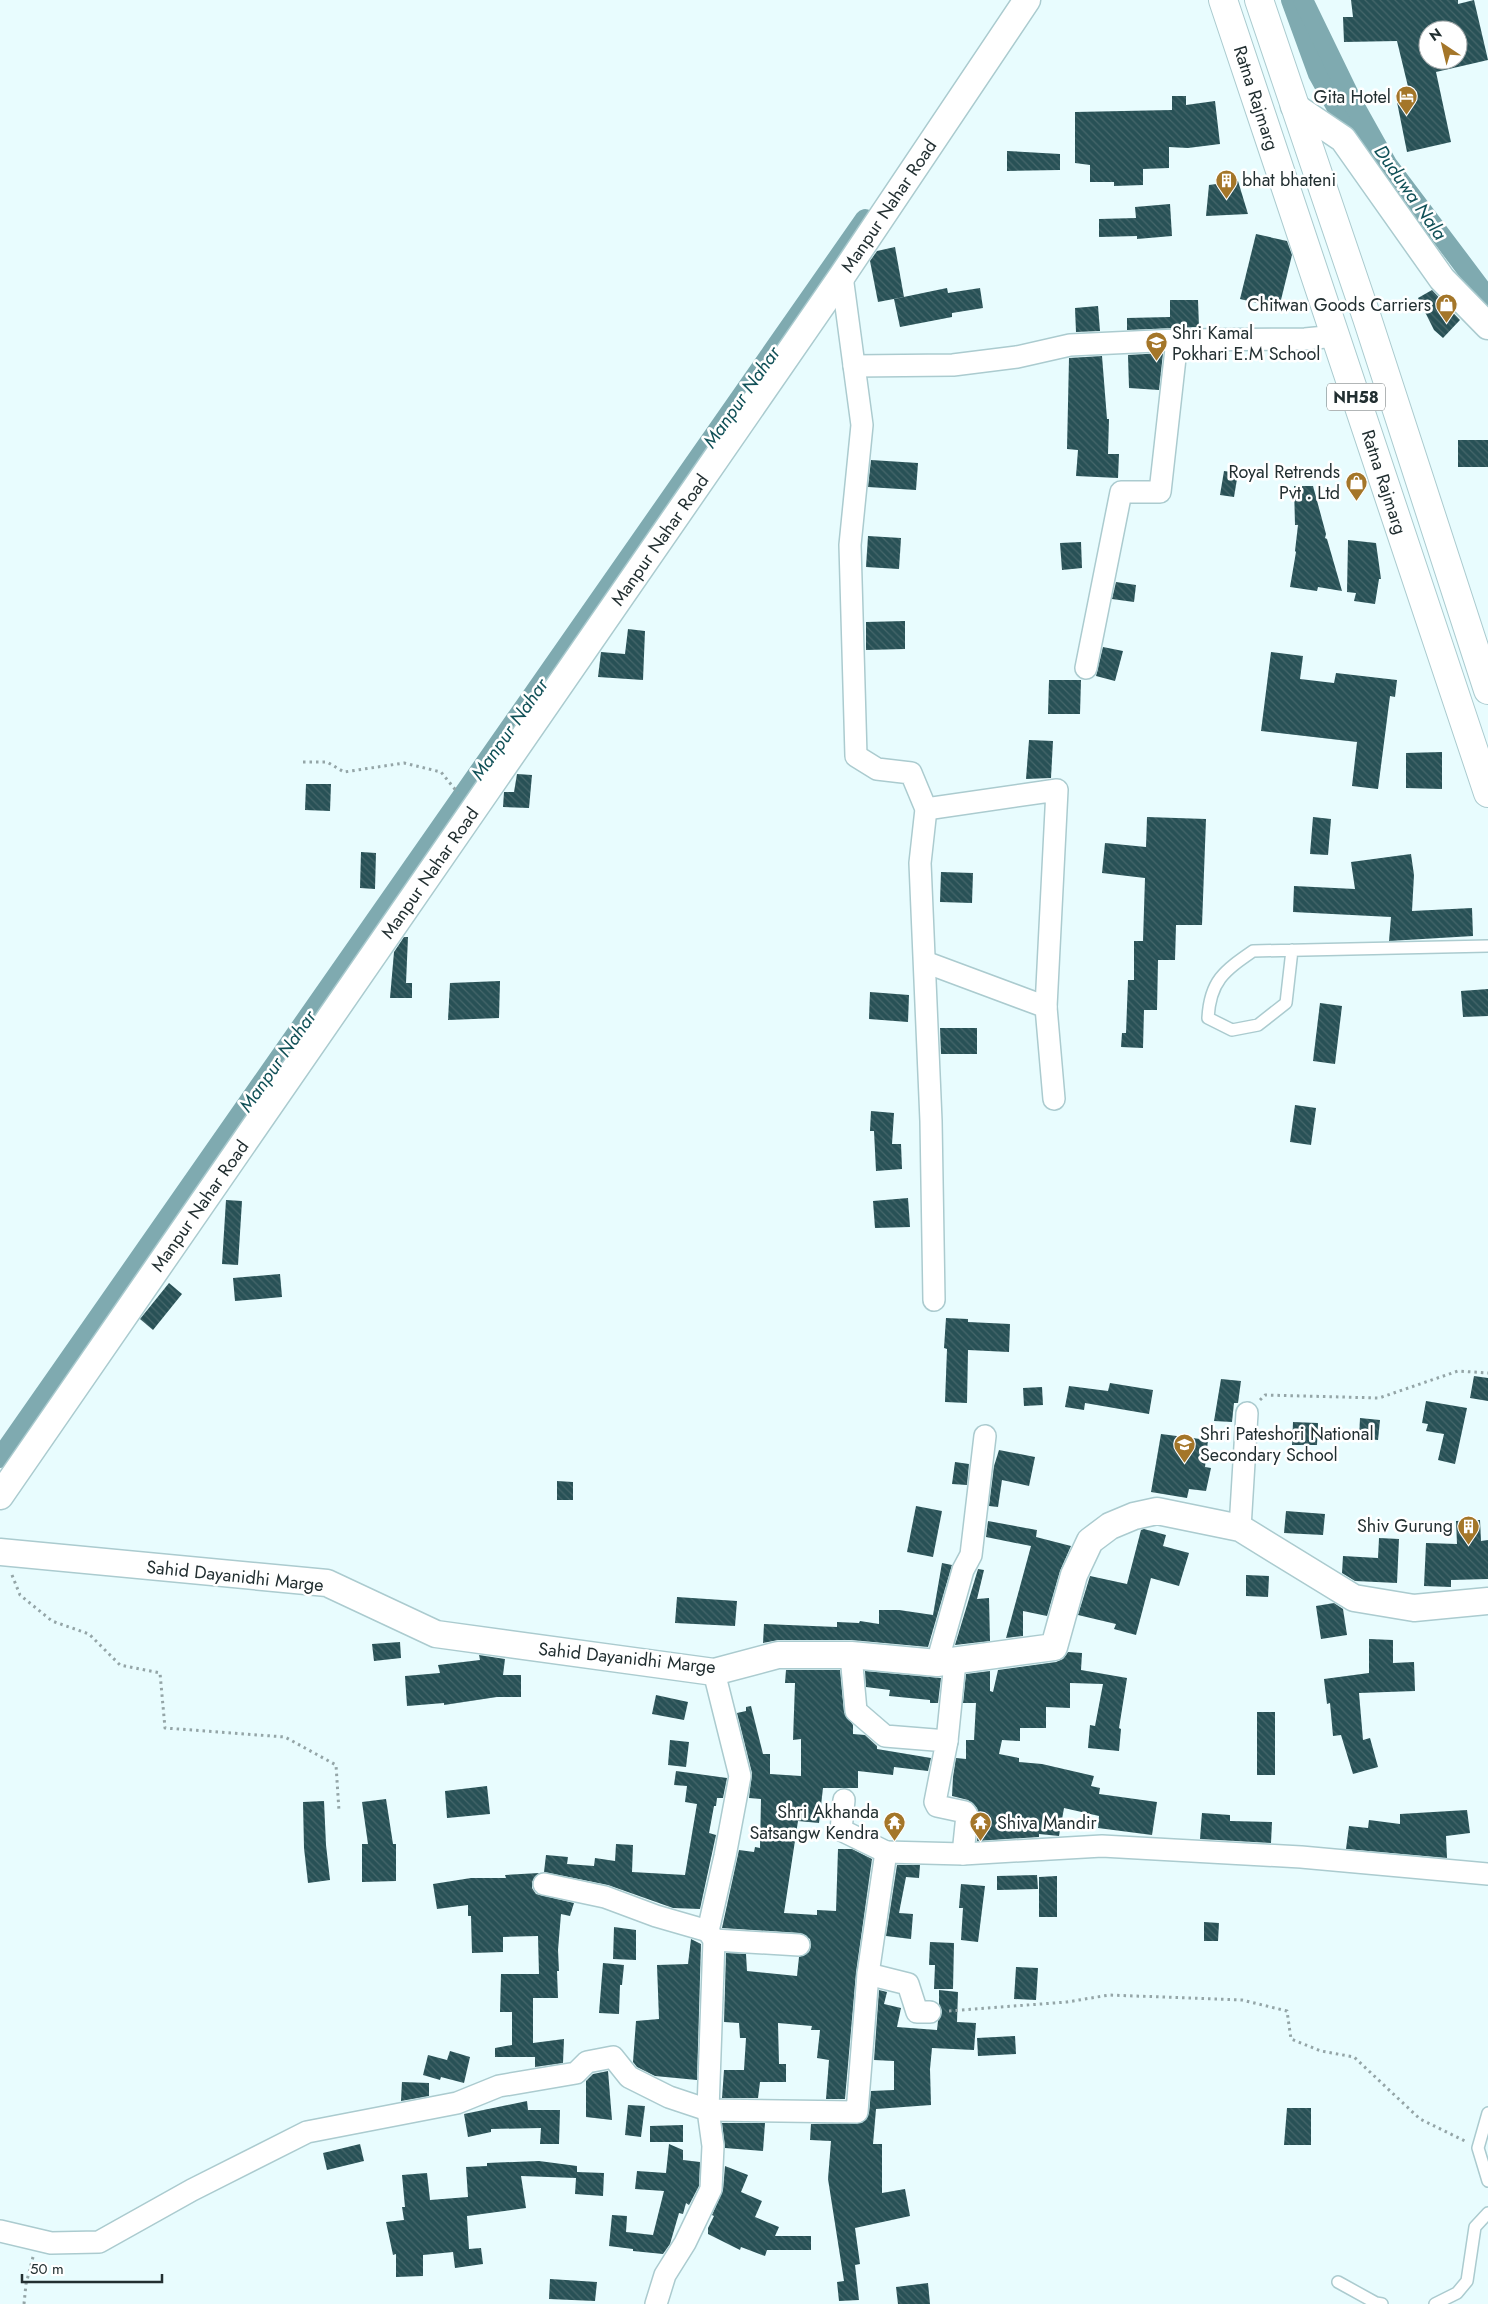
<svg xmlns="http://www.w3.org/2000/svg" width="1488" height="2304" viewBox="0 0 1488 2304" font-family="Jost,sans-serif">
	<defs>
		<pattern id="building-back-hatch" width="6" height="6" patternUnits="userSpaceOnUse" patternTransform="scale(1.25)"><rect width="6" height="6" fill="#285156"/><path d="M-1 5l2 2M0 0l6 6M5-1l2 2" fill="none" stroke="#46676b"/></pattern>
	</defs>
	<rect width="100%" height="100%" fill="#e8fcfe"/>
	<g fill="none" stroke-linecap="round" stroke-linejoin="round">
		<g stroke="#7faab0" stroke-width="20">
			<path d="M1291 0 1318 74 1360 150"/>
			<path d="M1304 2 1354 105 1387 164 1488 298"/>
			<path d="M0 1458 865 219"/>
		</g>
	</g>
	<g fill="url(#building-back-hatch)" fill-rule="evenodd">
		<path d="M1351 0H1458V4L1474 0 1488 60 1436 72 1451 142 1407 152 1397 102 1411 99 1397 41 1344 42 1343 17H1353ZM1428 30H1458V60H1428Z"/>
		<path d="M1172 96H1186V105L1215 101 1220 144 1188 148 1169 147V168L1143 169V185L1114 186V182H1090V165L1075 163V112L1172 110Z"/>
		<path d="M1007 151 1060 154V170L1007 171Z"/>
		<path d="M1238 181 1248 214 1206 216 1209 185Z"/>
		<path d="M1170 204 1172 236 1137 239V236L1099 237V219L1136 218 1135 207Z"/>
		<path d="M1256 234 1287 241 1292 255 1279 308 1240 299Z"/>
		<path d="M895 247 904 297 878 302 870 261 877 251Z"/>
		<path d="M947 288 948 293 980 288 983 308 952 313V317L900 327 894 299Z"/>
		<path d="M1432 290 1460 320 1443 338 1434 330 1418 298Z"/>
		<path d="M1170 300H1198L1199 327 1127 330V318L1170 317Z"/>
		<path d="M1098 306 1100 331 1076 332 1075 308Z"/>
		<path d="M1163 353 1159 390 1129 388 1128 355Z"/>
		<path d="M1102 356 1107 419H1109L1108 454H1119L1118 478 1076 476 1078 450 1067 449 1069 358Z"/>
		<rect x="1458" y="440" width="30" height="27"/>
		<path d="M871 460 918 463 916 490 868 487Z"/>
		<path d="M1224 471 1238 473 1234 497 1220 495Z"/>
		<path d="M1294 486H1313L1326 534 1325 538 1327 539 1342 591 1318 587 1317 591 1290 587 1296 552 1295 551 1298 525H1295Z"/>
		<path d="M868 536 901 538 899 569 866 567Z"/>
		<path d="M1348 540 1376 543 1381 579H1379L1375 604 1354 601 1356 593 1347 592Z"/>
		<path d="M1081 542 1082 568 1062 570 1060 543Z"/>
		<path d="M1116 582 1136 585 1134 602 1112 599Z"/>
		<path d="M905 621V649L866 650V622Z"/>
		<path d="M628 629 645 631 643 680 598 677 601 652 625 654Z"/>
		<path d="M1103 647 1123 651 1115 681 1096 676Z"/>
		<path d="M1271 652 1303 656 1300 679 1334 683 1336 673 1397 680 1395 697 1390 696 1378 789 1352 786 1357 742 1261 731Z"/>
		<path d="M1049 680H1081L1080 714H1048Z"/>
		<path d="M1029 740 1053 741 1051 778 1026 779Z"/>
		<path d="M1442 752V789L1406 788V753Z"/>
		<path d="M517 774 532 775 529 808 503 807 504 792H514Z"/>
		<path d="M306 784H331L330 811 305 810Z"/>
		<path d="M1147 817 1206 819 1202 925H1176L1175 960H1158L1157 1010H1144L1143 1048 1121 1047 1122 1033H1126L1128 980H1134V941H1143L1145 878 1102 873 1105 843 1146 847Z"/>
		<path d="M1313 817 1331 819 1328 855 1310 854Z"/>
		<path d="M361 852 376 853 375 889 360 888Z"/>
		<path d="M1411 854 1414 875 1412 911 1472 908 1473 936 1389 941 1391 917 1293 912 1294 886 1355 889 1351 862Z"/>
		<path d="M941 872 973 873 972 903 940 902Z"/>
		<path d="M404 937H408L406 983H412V998H390L394 952Z"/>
		<path d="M500 981 499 1018 448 1020 450 983Z"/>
		<path d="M1488 989V1016L1463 1017 1461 991Z"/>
		<path d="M870 992 909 995 908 1022 869 1019Z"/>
		<path d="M1320 1003 1342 1006 1335 1064 1313 1061Z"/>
		<path d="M940 1028H977V1054H941Z"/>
		<path d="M1295 1105 1316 1108 1311 1145 1290 1142Z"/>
		<path d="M871 1111 894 1113 892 1144H901L902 1169 876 1171 874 1131H870Z"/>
		<path d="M908 1198 910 1227 875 1228 873 1201Z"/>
		<path d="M226 1200 242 1201 238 1265 222 1264Z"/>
		<path d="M280 1274 282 1297 235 1301 233 1278Z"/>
		<path d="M169 1283 182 1294 153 1330 140 1319Z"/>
		<path d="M946 1318 968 1319V1322L1010 1324 1009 1352 968 1350 967 1403 945 1402 947 1349 944 1348Z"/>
		<path d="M1474 1376 1488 1378V1401L1470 1398Z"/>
		<path d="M1221 1379 1241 1381 1238 1403H1234L1232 1422 1214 1421Z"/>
		<path d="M1110 1383 1153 1390 1149 1414 1085 1403 1084 1410 1065 1407 1069 1386 1108 1391Z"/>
		<path d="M1042 1387 1043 1405 1024 1406 1023 1388Z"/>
		<path d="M1426 1401 1467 1408 1455 1464 1438 1460 1444 1434 1426 1431 1428 1424 1422 1423Z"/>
		<path d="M1360 1418 1380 1420 1378 1440 1359 1438Z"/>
		<path d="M1293 1422 1318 1423 1317 1445H1292Z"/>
		<path d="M1161 1434 1208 1440 1205 1467 1211 1468 1206 1491 1189 1489 1187 1498 1151 1492Z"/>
		<path d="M999 1450 1035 1457 1029 1486 1002 1480 998 1507 989 1506 994 1466Z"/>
		<path d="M955 1462 969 1464 967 1485 952 1484Z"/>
		<path d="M557 1481 573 1482V1500H557Z"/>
		<path d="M916 1506 942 1511 933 1557 907 1552Z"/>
		<path d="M1286 1511 1325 1514 1323 1535 1284 1533Z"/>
		<path d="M1480 1520 1481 1541 1488 1540V1579L1451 1580V1587L1424 1586 1426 1543 1457 1544 1456 1521Z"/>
		<path d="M988 1521 1037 1530 1036 1537 1071 1546 1060 1571 1047 1616 1023 1611V1636L1006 1638 1031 1546 986 1537Z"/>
		<path d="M1144 1529 1166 1535 1163 1546 1189 1553 1179 1586 1151 1578 1136 1635 1114 1629 1116 1624 1078 1615 1090 1576 1127 1584 1141 1530Z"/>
		<path d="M1379 1538 1399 1539 1397 1583 1355 1581 1342 1573 1343 1556 1378 1558Z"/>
		<path d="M942 1563 952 1565 928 1647 851 1640H778L763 1643 764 1624 837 1627V1622L859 1623 860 1621 879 1624V1610H899L933 1615Z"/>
		<path d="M978 1569 984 1570 977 1599 989 1598 990 1641 955 1645Z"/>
		<path d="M1246 1575 1269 1576 1268 1597 1246 1596Z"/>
		<path d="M677 1597 737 1601 735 1626 675 1623Z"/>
		<path d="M1334 1603 1343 1609 1347 1635 1321 1639 1316 1606Z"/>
		<path d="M1369 1639 1393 1640V1663L1414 1662 1415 1691 1359 1693 1363 1740 1370 1738 1378 1767 1353 1774 1341 1735 1333 1736 1330 1703 1327 1704 1324 1679 1369 1673Z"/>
		<path d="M400 1642 401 1658 374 1661 372 1644Z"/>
		<path d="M1068 1652 1082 1653 1081 1670 1127 1678 1119 1728 1121 1729 1119 1751 1088 1748 1090 1725 1095 1726 1103 1684 1070 1683V1708L1046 1707V1728H1020V1741L1002 1740 999 1754 1019 1758V1762L1042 1764 1094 1776 1091 1786 1100 1788 1099 1794 1157 1802 1152 1835 1098 1828 1099 1816 1064 1808 1059 1836 1039 1834V1837L977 1841 979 1816 977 1808 968 1800 952 1796 953 1777 956 1758 966 1759V1740H974L976 1703H963L966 1674 990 1671V1691L993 1692 998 1670 1056 1662 1063 1659Z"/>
		<path d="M479 1655 505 1659 503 1675H521V1697H497L444 1705V1703L407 1706 405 1676 440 1673 438 1665 480 1660Z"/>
		<path d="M786 1670H840L844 1712 853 1725V1734L865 1735 877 1746V1749L931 1758 928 1771 894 1767 893 1775 858 1771V1788H823L819 1823 798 1821 784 1913 817 1915V1910L836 1911 838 1849H852L872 1859 856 1973 845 2099H826L829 2060 817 2058 820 2030H811L812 2026 778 2023 779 2064H786V2082H760L758 2098H722L724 2070H744L746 2038H740L739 2023 724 2022 726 1953 746 1954 747 1971 797 1976 799 1957 809 1952 811 1946 810 1939 800 1933 722 1928 739 1850 754 1852 755 1847 760 1848 761 1799 749 1798 752 1773 737 1713 746 1711V1707L751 1706 763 1754H770V1774L801 1776V1739L793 1740 795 1683H785Z"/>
		<path d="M865 1671 941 1678 938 1703H930V1700L889 1696 890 1690 866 1687Z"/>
		<path d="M656 1695 688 1702 684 1720 652 1714Z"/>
		<rect x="1257" y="1712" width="18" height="63"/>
		<path d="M670 1740 689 1742 686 1767 668 1765Z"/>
		<path d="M676 1771 727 1778 723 1798H717L716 1806H714L709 1833 716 1835 700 1909 673 1908 608 1885 544 1872 546 1855 568 1857 567 1864 594 1866 595 1858 615 1861 616 1844 633 1845 632 1872 685 1875 697 1804 685 1802 687 1786 674 1785Z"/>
		<path d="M487 1786 490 1814 447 1818 445 1791Z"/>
		<path d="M386 1799 393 1844H396V1881L362 1882V1844H368L362 1802Z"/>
		<path d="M324 1801 326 1845 330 1880 308 1883 304 1848 303 1802Z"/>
		<path d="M1467 1810 1470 1833 1446 1836 1447 1858 1346 1849 1349 1826 1368 1828 1369 1820 1400 1824V1814Z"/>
		<path d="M1202 1813 1230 1815V1821L1272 1822 1271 1843 1200 1839Z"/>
		<path d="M897 1865H920L919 1878 906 1877 899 1913 913 1914 911 1939 886 1936Z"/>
		<path d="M539 1873 532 1882V1888L536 1894 574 1903 570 1916 561 1914 558 1950 559 1971H557L558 1998H533V2043L564 2039 563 2063 535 2067V2057H495V2048L512 2045V2012H500L501 1974H539L538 1936 503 1937V1952L472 1953 471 1916H468V1905L437 1909 433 1884 471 1878H506L505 1875Z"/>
		<path d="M1037 1875 1038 1889 997 1890V1876Z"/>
		<path d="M1057 1876V1917H1039V1877Z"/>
		<path d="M961 1884 985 1886 978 1942 961 1940 963 1908H959Z"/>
		<path d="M1204 1922 1219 1923 1218 1941H1204Z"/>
		<path d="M614 1927 636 1930V1960L613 1959Z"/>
		<path d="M691 1939 701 1944 697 2080 655 2076 637 2067 633 2062 636 2021 659 2019 657 1965 688 1964Z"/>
		<path d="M930 1942 954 1943 953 1989H934L935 1965H929Z"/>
		<path d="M603 1963 624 1965 622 1985H620L619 2014 599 2013Z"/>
		<path d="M1016 1967 1038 1968 1036 2000 1014 1999Z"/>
		<path d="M879 1990 887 1992 884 2004 901 2008 897 2027 937 2030 938 2021 942 2012 939 2004V1990L958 1992 957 2022 976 2023 974 2050 932 2048 930 2069 931 2105 876 2109 873 2144H882V2193L905 2189 910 2216 855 2228 860 2264 855 2265 859 2300 839 2301 837 2282 844 2281 828 2179 831 2141 810 2140 811 2124 862 2123 869 2113 871 2091 894 2090V2061L874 2060Z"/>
		<path d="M1015 2036 1016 2054 978 2056 977 2038Z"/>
		<path d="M450 2051 470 2057 464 2083 441 2077 440 2080 423 2075 428 2055 447 2060Z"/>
		<path d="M608 2071 612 2120 586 2117V2081L593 2074Z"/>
		<path d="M402 2082 429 2083V2096L401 2101Z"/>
		<path d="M527 2101 528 2110H560L559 2144H540L541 2128 491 2129V2132L468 2137 464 2114Z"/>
		<path d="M628 2105 645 2106 641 2137 625 2135Z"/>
		<path d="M1287 2108H1311V2145H1284Z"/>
		<path d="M722 2123H765L763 2151 725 2148Z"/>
		<path d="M683 2125V2142H650V2126Z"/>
		<path d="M360 2144 364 2161 327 2170 323 2153Z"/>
		<path d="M669 2144 683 2150V2160L700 2162 699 2186 689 2205 686 2203 683 2214 679 2213 670 2244 663 2254 633 2251V2249L609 2246 612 2215 627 2216 626 2232 653 2235 664 2191 635 2189 637 2171 666 2173Z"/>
		<path d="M539 2161 577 2166V2172L604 2173 603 2196 575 2194 576 2178 521 2176 526 2208 467 2216 469 2249 481 2248 483 2264 455 2268 453 2252 423 2255V2276L396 2277V2254L393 2255 386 2222 404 2220 402 2207H405L402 2175 427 2173 430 2200 468 2197 466 2167 487 2166V2163Z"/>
		<path d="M725 2166 748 2175 741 2192 762 2201 755 2217 779 2227 775 2236H811V2250H767L765 2256 741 2247 740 2250 708 2234V2228L714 2216 712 2215 723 2190Z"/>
		<path d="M550 2279 597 2282 595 2301 549 2299Z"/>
		<path d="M928 2283 930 2304H898L896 2287Z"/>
	</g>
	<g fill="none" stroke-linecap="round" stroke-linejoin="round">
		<defs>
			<g id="service">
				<path d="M1292 950 1286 1003 1258 1025 1232 1030 1208 1018C1210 981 1224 971 1253 951L1488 946"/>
				<path d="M1488 2113 1478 2148 1488 2181"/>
				<path d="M1338 2282 1376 2303 1382 2304"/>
				<path d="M1435 2304 1457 2293 1467 2281 1475 2227 1488 2213"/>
			</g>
			<g id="minor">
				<path d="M842 276 862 425 850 545 856 756 877 769 911 773 926 809 920 863 931 1121 934 1300"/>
				<path d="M854 366 953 365 1017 357 1070 345 1177 340 1305 339 1336 336"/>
				<path d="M1086 668 1121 492H1160L1177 340"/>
				<path d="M926 809 1057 790 1046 1007"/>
				<path d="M925 962 1046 1007 1054 1099"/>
				<path d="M1240 1528 1247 1413"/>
				<path d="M851 1655 856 1711 885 1736 947 1741 935 1802 937 1806 965 1812 967 1815 963 1854"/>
				<path d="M937 1663 963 1570 971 1555 985 1436"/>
				<path d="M714 1672 740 1776 725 1856 708 1931 714 1940 708 2110 857 2112 868 1974 886 1852 963 1854 1102 1846 1301 1857 1488 1874"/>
				<path d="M947 1741 955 1662"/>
				<path d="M844 1800 841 1830 886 1852"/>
				<path d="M544 1884 605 1897 656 1916 708 1931"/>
				<path d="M714 1940 799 1945"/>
				<path d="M868 1974 908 1984 917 2012H930"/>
				<path d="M0 2231 51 2243 99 2242 192 2190 307 2132 457 2103 499 2086 576 2073 587 2062 613 2057 629 2077 669 2097 708 2110 713 2146 711 2189 685 2243 665 2275 656 2304"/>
			</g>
			<g id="tertiary">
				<path d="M1294 106 1343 139 1442 279 1488 326"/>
				<path d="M0 1496 842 276 1027 0"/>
				<path d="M0 1552 327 1583 436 1634 714 1672 778 1655H851L937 1663 1054 1647 1074 1575 1090 1541 1110 1526 1134 1516 1157 1511 1240 1528 1354 1598 1414 1608 1488 1601"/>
			</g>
			<g id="trunk">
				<path d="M1223 0 1488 793"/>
				<path d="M1259 0 1367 318 1488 690"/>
			</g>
		</defs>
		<use href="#service" stroke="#abcbcf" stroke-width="14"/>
		<use href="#minor" stroke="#abcbcf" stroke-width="24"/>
		<use href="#tertiary" stroke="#abcbcf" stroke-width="29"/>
		<use href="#trunk" stroke="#abcbcf" stroke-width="30"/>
		<g stroke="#94a5a7" stroke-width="3" stroke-dasharray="2.5 4" stroke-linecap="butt">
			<path d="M303 762H327L344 772 404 763 441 772 458 793"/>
			<path d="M1260 1400 1265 1395 1379 1398 1458 1371 1488 1373"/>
			<path d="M12 1575 20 1595 52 1621 89 1634 120 1665 160 1673 165 1728 285 1737 336 1765 339 1811"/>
			<path d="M949 2011 1067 2002 1109 1995 1242 2000 1287 2011 1291 2039 1321 2051 1354 2057 1420 2119 1467 2142"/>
			<path d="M24 2304 26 2284 33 2257"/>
		</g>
		<use href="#service" stroke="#fff" stroke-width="11"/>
		<use href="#minor" stroke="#fff" stroke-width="21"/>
		<use href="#tertiary" stroke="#fff" stroke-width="26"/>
		<use href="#trunk" stroke="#fff" stroke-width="28"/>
	</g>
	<defs>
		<symbol id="hotel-pin" viewBox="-11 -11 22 30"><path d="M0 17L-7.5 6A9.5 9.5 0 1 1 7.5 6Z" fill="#a47629" stroke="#fff"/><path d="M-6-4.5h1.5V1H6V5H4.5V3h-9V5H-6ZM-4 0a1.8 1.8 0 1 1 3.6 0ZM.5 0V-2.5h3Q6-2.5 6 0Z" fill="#fff"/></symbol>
		<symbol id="building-pin" viewBox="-11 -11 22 30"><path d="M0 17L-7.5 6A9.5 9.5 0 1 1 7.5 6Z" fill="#a47629" stroke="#fff"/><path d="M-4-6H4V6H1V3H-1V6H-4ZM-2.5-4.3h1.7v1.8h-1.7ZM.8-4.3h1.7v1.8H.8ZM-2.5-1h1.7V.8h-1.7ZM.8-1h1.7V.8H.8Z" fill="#fff"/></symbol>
		<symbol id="shop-pin" viewBox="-11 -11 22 30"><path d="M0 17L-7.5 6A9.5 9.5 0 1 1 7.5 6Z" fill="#a47629" stroke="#fff"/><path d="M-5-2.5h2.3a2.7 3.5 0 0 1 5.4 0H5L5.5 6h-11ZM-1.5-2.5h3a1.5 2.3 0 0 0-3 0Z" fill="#fff"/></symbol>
		<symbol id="school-pin" viewBox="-11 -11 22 30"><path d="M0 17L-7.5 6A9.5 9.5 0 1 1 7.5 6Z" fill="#a47629" stroke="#fff"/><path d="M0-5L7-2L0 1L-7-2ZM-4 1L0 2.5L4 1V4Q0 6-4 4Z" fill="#fff"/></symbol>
		<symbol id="temple-pin" viewBox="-11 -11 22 30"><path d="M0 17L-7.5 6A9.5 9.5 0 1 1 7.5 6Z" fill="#a47629" stroke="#fff"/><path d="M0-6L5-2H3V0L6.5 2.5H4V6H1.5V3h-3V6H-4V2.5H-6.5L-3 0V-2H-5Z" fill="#fff"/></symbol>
	</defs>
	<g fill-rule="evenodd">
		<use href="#hotel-pin" x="1394" y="84" width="25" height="34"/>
		<use href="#building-pin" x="1214" y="168" width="25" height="34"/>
		<use href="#shop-pin" x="1434" y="292" width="25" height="34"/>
		<use href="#school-pin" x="1144" y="330" width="25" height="34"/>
		<use href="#shop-pin" x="1344" y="470" width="25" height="34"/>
		<use href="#school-pin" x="1172" y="1432" width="25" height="34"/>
		<use href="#building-pin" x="1456" y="1514" width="25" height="34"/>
		<use href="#temple-pin" x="882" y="1810" width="25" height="34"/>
		<use href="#temple-pin" x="968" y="1810" width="25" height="34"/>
	</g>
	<g text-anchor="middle" stroke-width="5" stroke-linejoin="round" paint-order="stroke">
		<rect fill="#fff" stroke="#646d6f" stroke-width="1" x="1327" y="383.5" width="58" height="27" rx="4"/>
		<g font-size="16" font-weight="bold" fill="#222f31">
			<text x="1356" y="403">NH58</text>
		</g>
		<g font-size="18" fill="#222f31" stroke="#fff" text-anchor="end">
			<text x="1391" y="103">Gita Hotel</text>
			<text x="1242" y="186" text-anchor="start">bhat bhateni</text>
			<text x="1431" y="311">Chitwan Goods Carriers</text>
			<text x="1172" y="339" text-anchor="start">Shri Kamal<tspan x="1172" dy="21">Pokhari E.M School</tspan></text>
			<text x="1340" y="478">Royal Retrends<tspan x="1340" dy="21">Pvt . Ltd</tspan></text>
			<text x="1200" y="1440" text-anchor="start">Shri Pateshori National<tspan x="1200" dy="21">Secondary School</tspan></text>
			<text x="1453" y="1532">Shiv Gurung</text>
			<text x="879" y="1818">Shri Akhanda<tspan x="879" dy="21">Satsangw Kendra</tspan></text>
			<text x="997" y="1829" text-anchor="start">Shiva Mandir</text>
		</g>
		<g font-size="18" fill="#222f31" stroke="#fff">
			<text transform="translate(1256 98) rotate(72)" y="6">Ratna Rajmarg</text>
			<text transform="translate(889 206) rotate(-56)" y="6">Manpur Nahar Road</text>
			<text transform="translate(1384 482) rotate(72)" y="6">Ratna Rajmarg</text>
			<text transform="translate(660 540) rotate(-55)" y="6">Manpur Nahar Road</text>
			<text transform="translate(430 873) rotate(-55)" y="6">Manpur Nahar Road</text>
			<text transform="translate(200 1206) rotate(-55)" y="6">Manpur Nahar Road</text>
			<text transform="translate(235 1576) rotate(6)" y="6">Sahid Dayanidhi Marge</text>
			<text transform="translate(627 1658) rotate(6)" y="6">Sahid Dayanidhi Marge</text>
		</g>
		<g font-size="19" font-style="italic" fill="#105057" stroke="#fff">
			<text transform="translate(1411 192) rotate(55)" y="7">Duduwa Nala</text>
			<text transform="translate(741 397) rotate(-55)" y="7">Manpur Nahar</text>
			<text transform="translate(509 729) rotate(-55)" y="7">Manpur Nahar</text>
			<text transform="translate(277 1061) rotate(-55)" y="7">Manpur Nahar</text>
		</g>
	</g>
	<g transform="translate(1443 45) rotate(325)"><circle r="24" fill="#ffffff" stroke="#a7acad"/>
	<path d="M0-4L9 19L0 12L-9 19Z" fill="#a47629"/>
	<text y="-8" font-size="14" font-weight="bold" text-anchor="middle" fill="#222f31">N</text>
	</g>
	<path d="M22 2274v8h140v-8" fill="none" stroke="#222f31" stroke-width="2.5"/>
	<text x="30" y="2274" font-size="15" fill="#222f31" stroke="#ffffff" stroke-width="4" paint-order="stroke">50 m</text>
</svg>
